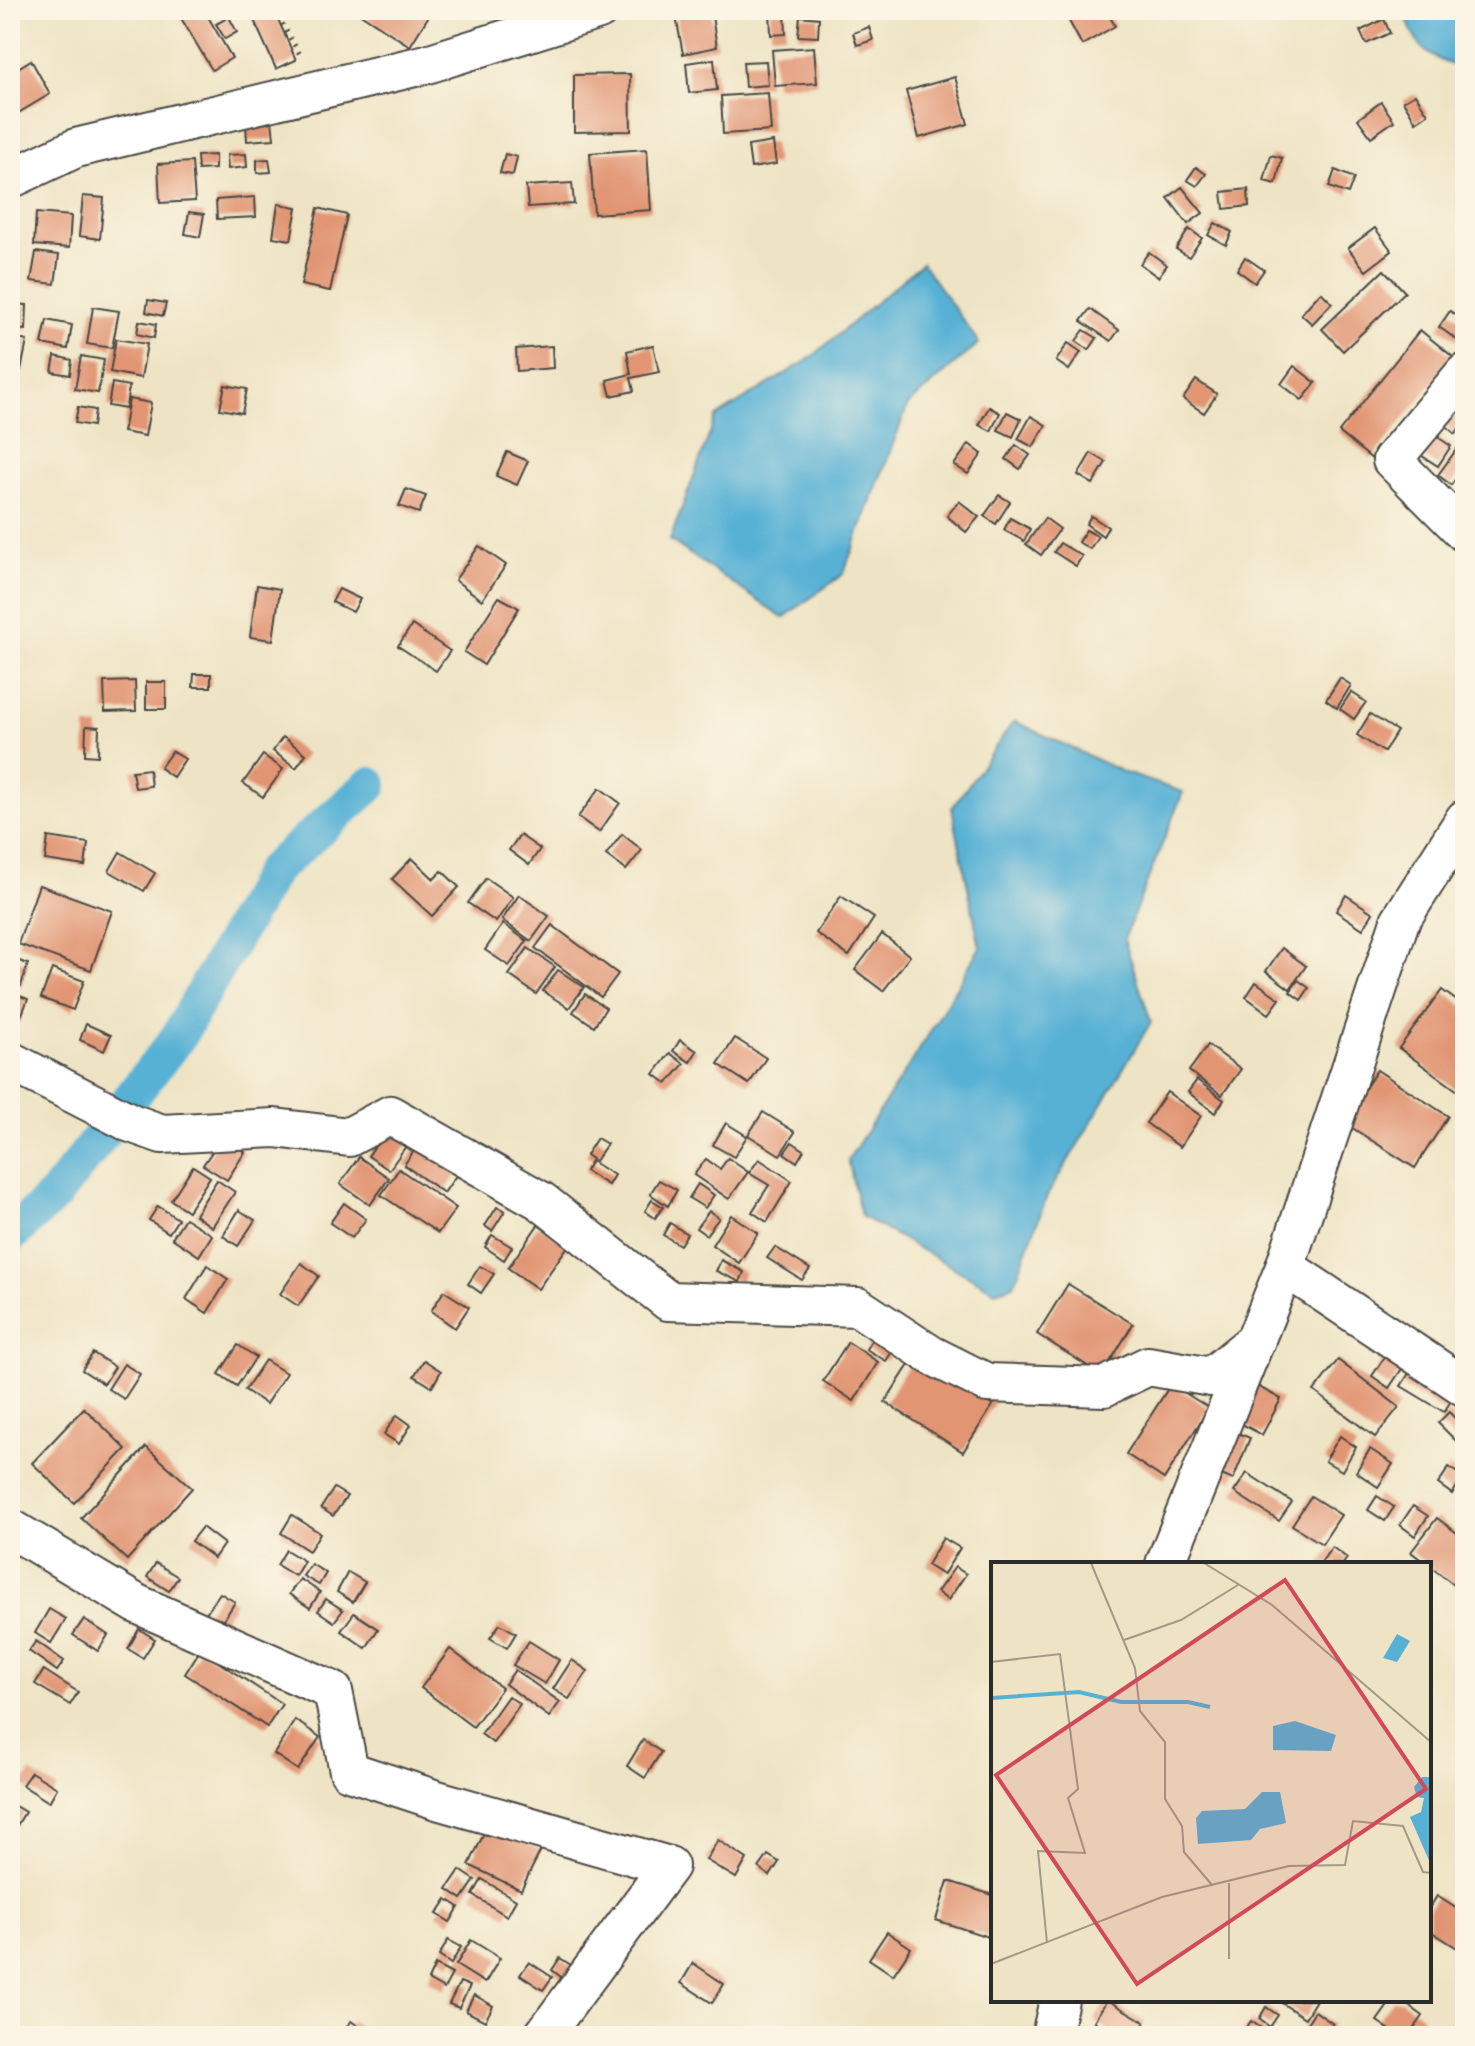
<svg xmlns="http://www.w3.org/2000/svg" width="1475" height="2046" viewBox="0 0 1475 2046" font-family="'Libre Bodoni',serif">
	<rect width="100%" height="100%" fill="#fcf5e5"/>
	<filter id="ink" filterUnits="userSpaceOnUse"><feTurbulence type="fractalNoise" baseFrequency=".0125" numOctaves="2"/><feDisplacementMap in="SourceGraphic" scale="16" xChannelSelector="R" yChannelSelector="G"/><feConvolveMatrix kernelMatrix="1 2 1 2 8 2 1 2 1" color-interpolation-filters="sRGB"/></filter>
	<filter id="wash" filterUnits="userSpaceOnUse"><feTurbulence type="fractalNoise" baseFrequency=".006" numOctaves="4" result="noise"/><feDisplacementMap in="SourceGraphic" scale="32" xChannelSelector="R" yChannelSelector="G"/><feGaussianBlur stdDeviation="1.8" result="paint"/><feColorMatrix in="noise" values="0 0 0 0 0 0 0 0 0 0 0 0 0 0 0 0 0 1.4 0 .05"/><feComposite in="paint" operator="in"/></filter>
	<g filter="url(#wash)">
		<rect width="100%" height="100%" fill="#eee4c5"/>
		<g fill="#57b1d5" stroke="#416e80" stroke-width="2">
			<path d="M1404 10H1465V70C1424 54 1418 53 1404 10Z"/>
			<path d="M922 263 979 343 908 405 843 574 783 618 670 540 716 417 812 357Z"/>
			<path d="M1014 721 1125 773 1183 792 1124 939 1151 1022 1047 1196 1014 1285 995 1291 861 1216 848 1160 926 1039 980 947 952 808Z"/>
		</g>
		<g fill="none" stroke-linecap="round" stroke-linejoin="round">
			<path stroke="#57b1d5" stroke-width="36" d="M10 1236 54 1196 178 1037 273 870 370 785"/>
		</g>
		<g id="blocks">
			<g fill="#e19573">
				<path d="M194 10H204L232 58 212 70 181 18Z"/>
				<path d="M271 10H274L296 60 276 69 253 18Z"/>
				<path d="M361 10H425L430 14 410 46 359 13Z"/>
				<path d="M711 10 717 47 683 54 675 11Z"/>
				<path d="M770 10H785L786 34 771 35Z"/>
				<path d="M1063 10H1106L1115 26 1082 45Z"/>
				<path d="M800 16 819 18 818 37 798 36Z"/>
				<path d="M229 17 237 32 225 39 216 24Z"/>
				<path d="M1384 19 1390 33 1366 44 1360 31Z"/>
				<path d="M869 27 873 40 857 45 853 33Z"/>
				<path d="M814 47 817 83 775 86 772 50Z"/>
				<path d="M714 59 717 90 689 93 686 63Z"/>
				<path d="M31 60 50 94 10 118V73Z"/>
				<path d="M766 61 768 85 745 87 743 62Z"/>
				<path d="M630 74 631 131 574 132V75Z"/>
				<path d="M955 77 968 124 919 138 906 91Z"/>
				<path d="M768 93 771 131 723 134 721 96Z"/>
				<path d="M1415 94 1428 114 1416 122 1403 101Z"/>
				<path d="M1381 102 1394 121 1371 137 1358 119Z"/>
				<path d="M272 120 274 139 247 141 246 122Z"/>
				<path d="M773 142 776 164 751 168 748 146Z"/>
				<path d="M647 149 651 210 594 214 590 153Z"/>
				<path d="M246 154 247 167 228 169 227 155Z"/>
				<path d="M505 154 517 157 513 175 500 173Z"/>
				<path d="M215 155V169L198 170 197 156Z"/>
				<path d="M1271 155 1282 158 1276 184 1264 181Z"/>
				<path d="M269 159 271 172 257 173V160Z"/>
				<path d="M192 162 195 201 160 203 158 164Z"/>
				<path d="M1196 167 1206 174 1197 186 1187 180Z"/>
				<path d="M1335 170 1354 178 1348 194 1329 187Z"/>
				<path d="M572 183 574 204 528 207 526 186Z"/>
				<path d="M1182 187 1203 213 1188 224 1168 198Z"/>
				<path d="M1248 189 1249 206 1224 209 1222 192Z"/>
				<path d="M83 196 104 198 100 239 79 236Z"/>
				<path d="M255 197 256 217 217 219 216 200Z"/>
				<path d="M278 204 297 207 291 240 273 237Z"/>
				<path d="M318 208 347 215 330 291 301 285Z"/>
				<path d="M189 212 204 214 200 237 185 234Z"/>
				<path d="M36 213 71 216 69 248 34 245Z"/>
				<path d="M1215 223 1232 232 1226 245 1208 235Z"/>
				<path d="M1375 228 1392 251 1366 271 1348 248Z"/>
				<path d="M1189 229 1202 238 1189 257 1176 249Z"/>
				<path d="M36 252 59 255 55 284 31 281Z"/>
				<path d="M1149 252 1167 265 1158 277 1140 264Z"/>
				<path d="M1245 257 1264 270 1255 283 1237 270Z"/>
				<path d="M1384 270 1405 292 1343 351 1322 329Z"/>
				<path d="M1321 292 1332 303 1312 324 1301 314Z"/>
				<path d="M148 300 166 303 163 316 146 312Z"/>
				<path d="M10 304 27 305 26 330 10 329Z"/>
				<path d="M93 307 119 311 112 348 87 344Z"/>
				<path d="M1090 309 1119 330 1111 341 1081 321Z"/>
				<path d="M1450 311 1465 321V335L1460 342 1439 327Z"/>
				<path d="M47 320 72 325 68 349 42 344Z"/>
				<path d="M139 321 156 324 154 338 137 334Z"/>
				<path d="M1084 330 1097 338 1089 350 1076 341Z"/>
				<path d="M1420 330 1453 357 1372 459 1339 432Z"/>
				<path d="M10 337 27 341 21 370 10 368Z"/>
				<path d="M116 339 147 344 141 378 110 372Z"/>
				<path d="M1068 343 1081 352 1069 370 1056 361Z"/>
				<path d="M653 345 659 372 631 378 634 391 611 396 607 380 631 374 627 351Z"/>
				<path d="M552 346 553 368 517 371 516 349Z"/>
				<path d="M55 356 72 360 70 375 52 372Z"/>
				<path d="M81 356 104 360 98 393 75 389Z"/>
				<path d="M1294 366 1316 383 1302 400 1281 384Z"/>
				<path d="M1196 380 1217 394 1204 413 1183 399Z"/>
				<path d="M112 383 129 386 126 409 108 406Z"/>
				<path d="M225 385 247 389 242 413 220 409Z"/>
				<path d="M129 399 151 403 145 436 123 432Z"/>
				<path d="M1455 400 1465 409V422L1455 434 1439 419Z"/>
				<path d="M78 407 95 410 93 426 75 423Z"/>
				<path d="M989 407 1000 413 991 431 979 425Z"/>
				<path d="M1007 412 1021 419 1013 437 998 430Z"/>
				<path d="M1031 416 1046 425 1033 447 1018 439Z"/>
				<path d="M1430 432 1451 446 1438 466 1416 452Z"/>
				<path d="M969 444 982 454 968 474 954 465Z"/>
				<path d="M1016 445 1030 455 1020 469 1006 459Z"/>
				<path d="M1459 446 1465 451V467L1451 485 1438 475Z"/>
				<path d="M507 452 528 461 517 485 496 476Z"/>
				<path d="M1091 453 1106 462 1093 484 1078 475Z"/>
				<path d="M406 489 426 496 419 513 399 506Z"/>
				<path d="M999 495 1010 502 996 524 984 516Z"/>
				<path d="M959 501 979 517 966 532 947 516Z"/>
				<path d="M1091 516 1108 527 1103 536 1086 524Z"/>
				<path d="M1010 518 1030 529 1024 541 1004 530Z"/>
				<path d="M1045 518 1060 529 1041 555 1026 544Z"/>
				<path d="M1086 530 1098 536 1090 549 1078 542Z"/>
				<path d="M1060 543 1082 556 1076 566 1054 552Z"/>
				<path d="M479 546 506 565 482 600 455 580Z"/>
				<path d="M257 585 280 589 273 640 250 637Z"/>
				<path d="M339 589 360 599 353 612 332 602Z"/>
				<path d="M499 597 519 608 484 665 464 652Z"/>
				<path d="M412 625 450 651 436 671 398 646Z"/>
				<path d="M194 674H211V687H193Z"/>
				<path d="M1340 678 1351 685 1337 708 1326 700Z"/>
				<path d="M135 681 136 711 105 712 104 682Z"/>
				<rect x="146" y="682" width="20" height="27"/>
				<path d="M1351 692 1366 702 1354 719 1340 709Z"/>
				<path d="M1370 714 1397 731 1384 752 1357 735Z"/>
				<path d="M86 726 99 727 98 756 85 755Z"/>
				<path d="M283 737 306 754 296 768 273 751Z"/>
				<path d="M172 751 185 759 173 777 160 768Z"/>
				<path d="M263 755 283 769 263 797 243 783Z"/>
				<path d="M149 769 151 786 135 788 132 771Z"/>
				<path d="M600 788 620 803 599 832 578 817Z"/>
				<path d="M622 834 642 850 626 870 606 855Z"/>
				<path d="M520 835 540 849 529 865 509 850Z"/>
				<path d="M48 837 88 843 85 866 45 860Z"/>
				<path d="M120 852 155 873 144 891 109 871Z"/>
				<path d="M412 858 434 879 442 871 459 887 432 916 392 879Z"/>
				<path d="M486 878 513 897 496 922 468 903Z"/>
				<path d="M39 885 112 911 91 970 18 944Z"/>
				<path d="M519 895 549 916 531 941 502 920Z"/>
				<path d="M1346 895 1373 913 1363 929 1336 911Z"/>
				<path d="M841 896 874 918 849 956 816 933Z"/>
				<path d="M503 924 527 941 509 966 485 950Z"/>
				<path d="M552 925 618 974 601 997 535 948Z"/>
				<path d="M882 934 910 956 883 991 855 970Z"/>
				<path d="M528 948 555 967 536 994 509 975Z"/>
				<path d="M1282 948 1306 966 1290 989 1266 971Z"/>
				<path d="M13 959 28 964 21 986 10 982Z"/>
				<path d="M52 969 84 981 73 1010 41 998Z"/>
				<path d="M558 970 584 987 569 1008 543 991Z"/>
				<path d="M1298 980 1309 988 1301 1000 1290 992Z"/>
				<path d="M1256 982 1280 999 1269 1014 1246 997Z"/>
				<path d="M1442 990 1465 1007V1091L1462 1094 1399 1048Z"/>
				<path d="M10 992 28 999 15 1032 10 1030Z"/>
				<path d="M585 994 606 1008 594 1026 573 1012Z"/>
				<path d="M86 1024 111 1035 104 1051 80 1040Z"/>
				<path d="M735 1038 766 1058 749 1084 718 1064Z"/>
				<path d="M680 1040 697 1051 690 1062 673 1051Z"/>
				<path d="M1208 1045 1241 1069 1222 1095 1189 1071Z"/>
				<path d="M670 1053 684 1064 667 1084 654 1074Z"/>
				<path d="M1377 1070 1448 1116 1415 1168 1343 1122Z"/>
				<path d="M1197 1080 1224 1100 1215 1113 1188 1092Z"/>
				<path d="M1167 1092 1201 1116 1180 1147 1146 1123Z"/>
				<path d="M763 1112 795 1132 780 1155 748 1135Z"/>
				<path d="M726 1123 747 1136 734 1157 713 1145Z"/>
				<path d="M390 1125 411 1139 389 1170 368 1156Z"/>
				<path d="M222 1137 245 1152 227 1180 203 1165Z"/>
				<path d="M597 1138 607 1144 595 1161 586 1155Z"/>
				<path d="M792 1142 804 1150 797 1162 784 1153Z"/>
				<path d="M417 1146 457 1174 444 1193 404 1165Z"/>
				<path d="M359 1157 389 1178 370 1205 340 1184Z"/>
				<path d="M728 1158 748 1172 729 1199 694 1175 706 1159 720 1169Z"/>
				<path d="M759 1159 792 1181 767 1222 752 1212 769 1185 749 1173Z"/>
				<path d="M591 1161 614 1175 608 1185 585 1171Z"/>
				<path d="M193 1166 210 1177 188 1211 171 1200Z"/>
				<path d="M399 1169 456 1208 438 1233 381 1195Z"/>
				<path d="M217 1180 235 1192 212 1227 195 1215Z"/>
				<path d="M659 1180 677 1190 668 1206 650 1194Z"/>
				<path d="M698 1184 714 1195 705 1208 689 1198Z"/>
				<path d="M652 1200 663 1207 655 1218 645 1211Z"/>
				<path d="M344 1203 366 1219 352 1238 330 1223Z"/>
				<path d="M158 1206 178 1219 169 1233 149 1220Z"/>
				<path d="M497 1207 505 1211 492 1231 485 1226Z"/>
				<path d="M239 1210 255 1220 238 1246 223 1236Z"/>
				<path d="M709 1211 719 1218 706 1235 696 1228Z"/>
				<path d="M731 1215 758 1233 739 1263 712 1245Z"/>
				<path d="M185 1218 212 1235 199 1256 172 1238Z"/>
				<path d="M670 1223 687 1234 680 1245 663 1235Z"/>
				<path d="M538 1225 568 1246 538 1289 508 1268Z"/>
				<path d="M492 1235 512 1247 504 1260 485 1247Z"/>
				<path d="M775 1247 810 1269 802 1280 767 1258Z"/>
				<path d="M721 1260 744 1272 740 1282 716 1271Z"/>
				<path d="M301 1263 319 1276 298 1306 280 1294Z"/>
				<path d="M207 1265 228 1279 207 1313 186 1299Z"/>
				<path d="M480 1266 494 1274 481 1293 468 1284Z"/>
				<path d="M1068 1284 1133 1324 1102 1375 1037 1334Z"/>
				<path d="M444 1291 469 1307 455 1328 431 1311Z"/>
				<path d="M880 1327 900 1339 886 1361 866 1349Z"/>
				<path d="M848 1342 878 1362 854 1401 823 1381Z"/>
				<path d="M238 1345 256 1357 237 1386 219 1374Z"/>
				<path d="M1392 1346 1409 1358 1389 1388 1372 1376Z"/>
				<path d="M918 1351 995 1402 963 1452 885 1402Z"/>
				<path d="M93 1353 115 1367 104 1384 82 1370Z"/>
				<path d="M265 1360 286 1373 266 1404 245 1390Z"/>
				<path d="M424 1360 441 1371 432 1387 414 1376Z"/>
				<path d="M1338 1360 1399 1407 1375 1437 1314 1391Z"/>
				<path d="M124 1364 140 1374 124 1399 108 1389Z"/>
				<path d="M1411 1370 1454 1396 1444 1412 1401 1386Z"/>
				<path d="M1246 1380 1281 1399 1262 1435 1227 1416Z"/>
				<path d="M1171 1384 1209 1408 1164 1479 1126 1454Z"/>
				<path d="M84 1408 126 1449 74 1503 32 1463Z"/>
				<path d="M1449 1412 1465 1429V1443L1461 1446 1438 1423Z"/>
				<path d="M397 1415 411 1425 399 1444 384 1434Z"/>
				<path d="M1233 1431 1250 1438 1233 1480 1214 1472Z"/>
				<path d="M1340 1436 1356 1447 1342 1471 1325 1461Z"/>
				<path d="M146 1447 192 1488 127 1560 81 1518Z"/>
				<path d="M1370 1449 1393 1464 1378 1487 1356 1472Z"/>
				<path d="M1449 1467 1463 1477 1452 1494 1438 1484Z"/>
				<path d="M1247 1473 1292 1502 1279 1521 1234 1492Z"/>
				<path d="M334 1488 347 1496 333 1516 321 1508Z"/>
				<path d="M1311 1496 1341 1515 1322 1544 1292 1525Z"/>
				<path d="M1377 1496 1394 1507 1385 1521 1368 1510Z"/>
				<path d="M1413 1506 1428 1516 1415 1536 1400 1525Z"/>
				<path d="M292 1515 320 1533 309 1551 281 1533Z"/>
				<path d="M1437 1518 1465 1539V1593L1411 1552Z"/>
				<path d="M202 1527 224 1544 214 1558 191 1541Z"/>
				<path d="M943 1538 960 1548 943 1575 927 1565Z"/>
				<path d="M1332 1547 1347 1558 1343 1564H1320Z"/>
				<path d="M286 1550 304 1561 295 1576 277 1565Z"/>
				<path d="M156 1563 178 1577 169 1591 147 1577Z"/>
				<path d="M311 1564 326 1573 319 1585 303 1576Z"/>
				<path d="M955 1567 966 1574 948 1600 937 1592Z"/>
				<path d="M348 1572 365 1582 353 1602 337 1592Z"/>
				<path d="M300 1579 320 1592 310 1608 289 1594Z"/>
				<path d="M220 1593 235 1602 220 1626 204 1616Z"/>
				<path d="M326 1599 343 1610 334 1622 318 1611Z"/>
				<path d="M49 1609 66 1619 51 1643 35 1633Z"/>
				<path d="M354 1613 378 1629 366 1648 341 1631Z"/>
				<path d="M84 1619 108 1635 98 1651 73 1635Z"/>
				<path d="M500 1624 516 1633 507 1648 490 1638Z"/>
				<path d="M139 1629 155 1639 143 1658 128 1649Z"/>
				<path d="M36 1641 64 1661 57 1671 29 1651Z"/>
				<path d="M529 1641 559 1660 545 1684 513 1665Z"/>
				<path d="M450 1649 502 1688 473 1727 421 1688Z"/>
				<path d="M200 1650 282 1704 267 1727 185 1674Z"/>
				<path d="M572 1660 588 1671 569 1699 553 1689Z"/>
				<path d="M44 1670 78 1692 70 1705 35 1684Z"/>
				<path d="M515 1670 560 1702 549 1717 505 1684Z"/>
				<path d="M508 1696 520 1704 493 1743 481 1734Z"/>
				<path d="M295 1720 320 1737 298 1770 274 1754Z"/>
				<path d="M643 1740 661 1752 645 1778 627 1766Z"/>
				<path d="M31 1772 57 1788 49 1802 22 1785Z"/>
				<path d="M10 1803 25 1812 16 1827 10 1823Z"/>
				<path d="M488 1825 541 1850 521 1890 469 1865Z"/>
				<path d="M718 1840 747 1859 736 1878 706 1860Z"/>
				<path d="M768 1855 779 1862 770 1876 759 1868Z"/>
				<path d="M460 1870 475 1880 462 1899 447 1889Z"/>
				<path d="M482 1879 516 1900 507 1916 473 1895Z"/>
				<path d="M948 1881 993 1895 991 1938 936 1920Z"/>
				<path d="M1437 1896 1465 1914V1953L1429 1930V1909Z"/>
				<path d="M447 1899 459 1907 450 1922 437 1914Z"/>
				<path d="M887 1932 911 1948 893 1975 869 1959Z"/>
				<path d="M448 1940 461 1947 451 1964 439 1956Z"/>
				<path d="M471 1940 500 1958 485 1983 456 1965Z"/>
				<path d="M560 1958 574 1967 565 1980 552 1970Z"/>
				<path d="M529 1962 552 1977 543 1990 520 1975Z"/>
				<path d="M693 1963 724 1984 712 2003 681 1983Z"/>
				<path d="M435 1965 452 1974 444 1989 428 1980Z"/>
				<path d="M460 1982 470 1986 459 2008 449 2004Z"/>
				<path d="M474 1995 493 2006 485 2021 466 2011Z"/>
				<path d="M1107 2000 1145 2022 1136 2036H1117L1094 2021Z"/>
				<path d="M1277 2000H1316L1305 2018Z"/>
				<path d="M1392 2000H1401L1423 2016 1409 2036H1399L1377 2021Z"/>
				<path d="M1266 2007 1278 2015 1270 2027 1259 2019Z"/>
				<path d="M1315 2011 1333 2024 1324 2036H1313L1303 2029Z"/>
				<path d="M351 2021 373 2036H340Z"/>
				<path d="M1251 2021 1267 2032 1265 2036H1241Z"/>
			</g>
		</g>
	</g>
	<g filter="url(#ink)">
		<use href="#blocks" fill-opacity="0" stroke="#484742" stroke-width="2"/>
		<g fill="none" stroke-linecap="round" stroke-linejoin="round">
			<defs>
				<g id="minor">
					<path d="M10 179 76 148 427 64 599 10"/>
					<path d="M1465 373 1392 460 1465 533"/>
					<path d="M10 1061 131 1123 162 1134 275 1128 349 1137 390 1115 541 1201 668 1301 858 1307 931 1355 987 1383 1104 1387 1148 1366 1211 1377 1256 1340"/>
					<path d="M1285 1267 1465 1387"/>
					<path d="M10 1528 137 1604 333 1691 349 1771 437 1800 669 1866 543 2036"/>
					<path d="M1165 1564 1285 1267 1400 921 1465 819"/>
					<path d="M1051 2036 1059 2000"/>
				</g>
			</defs>
			<use href="#minor" stroke="#484742" stroke-width="42"/>
			<path stroke="#484742" stroke-width="5" stroke-dasharray="2 6" stroke-linecap="butt" d="M274 10 302 58"/>
			<use href="#minor" stroke="#fff" stroke-width="38"/>
		</g>
	</g>
	<g transform="translate(991 1562)">
		<rect width="440" height="440" fill="#eee4c5"/>
		<path d="M406 72 419 79 406 100 392 96ZM304 159 345 173 340 189 282 188V164ZM431 215H440V303L419 255 430 250 433 236 426 235 423 225ZM271 230H289L295 261 269 267 260 278 207 282 205 256 211 249 254 247Z" fill="#57b1d5"/>
		<path fill="none" stroke="#57b1d5" stroke-width="4" d="M0 136 88 130 130 140H197L219 145"/>
		<path fill="none" stroke="#a09a87" stroke-width="2" d="M100 1 144 106 149 149 174 180V237L191 264 193 290 221 323M213 1 281 43 440 180M133 78 190 58 247 23M0 100 69 92 87 227 77 236 94 291 47 289 56 381M238 321V397M0 402 171 335 298 304 354 303 362 259 412 264 432 310 440 311"/>
		<path fill="#d1495b" fill-opacity="0.15" stroke="#d1495b" stroke-width="4" d="M294 18 435 227 146 422 5 213Z"/>
		<rect width="440" height="440" fill="none" stroke="#2b2b2b" stroke-width="4"/>
	</g>
	<rect width="1475" height="2046" fill="none" stroke="#fcf5e5" stroke-width="40"/>
</svg>
